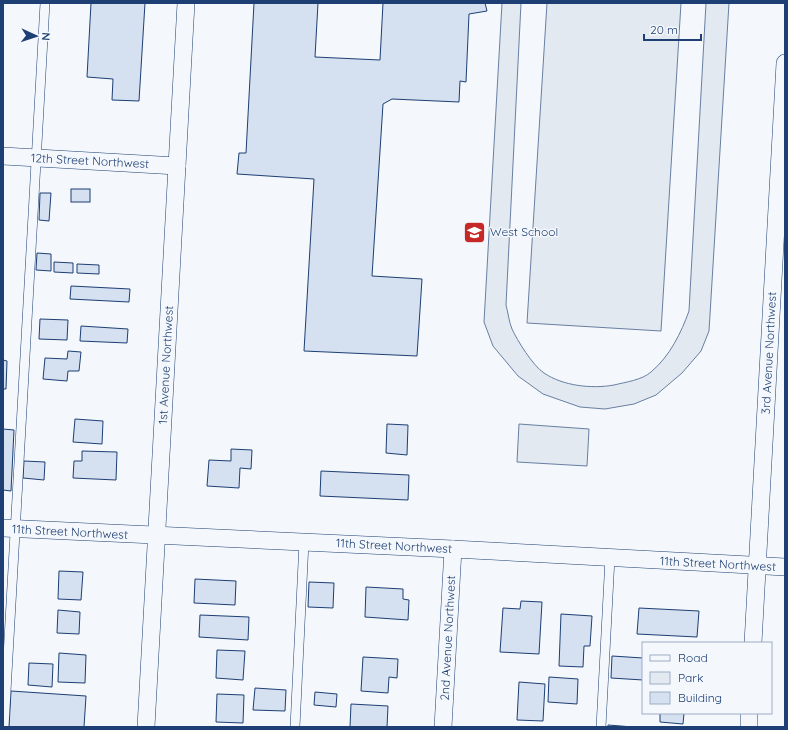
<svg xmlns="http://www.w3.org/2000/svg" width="788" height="730" viewBox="0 0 788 730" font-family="Quicksand,sans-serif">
	<rect width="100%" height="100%" fill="#f4f7fb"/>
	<g fill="#e3e9f0" stroke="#687fa3">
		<path d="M502 3H521L506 305C508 312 509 322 512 329 517 340 533 366 544 373 563 386 592 389 614 385 626 382 642 380 651 372 670 356 681 333 689 311L706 3H729L709 331 701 351 682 373 656 395 634 404 605 409 580 407 543 394 518 376 493 346 484 322Z"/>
		<path d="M547 3H681L661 331 527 323Z"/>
		<path d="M519 424 589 429 587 466 517 462Z"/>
	</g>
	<g fill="#d5e0f0" stroke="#1d3f73">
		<path d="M91 3H145L139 101 112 100 113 79 87 77Z"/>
		<path d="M254 3H318L315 57 380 60 383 3H485L487 11 469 14 466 82 460 81 459 102 392 99 383 104 372 276 422 279 417 356 304 351 314 179 237 174 239 153H246Z"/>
		<rect x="71" y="189" width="19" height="13"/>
		<path d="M40 193H51L49 221 39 220Z"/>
		<path d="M37 253 51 254V271L36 270Z"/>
		<path d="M54 262 73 263V273L54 272Z"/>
		<path d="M77 264 99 265V274L77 273Z"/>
		<path d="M71 286 130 289 129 302 70 299Z"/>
		<path d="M40 319 68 320 67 340 39 339Z"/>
		<path d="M81 326 128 329 127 343 80 341Z"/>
		<path d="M68 351 81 352 79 371H68L67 381 43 379 45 358 67 359Z"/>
		<path d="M3 360 7 361 6 389H3Z"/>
		<path d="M75 419 103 421 102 444 73 442Z"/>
		<path d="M387 424 408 425 407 455 386 453Z"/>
		<path d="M3 429 14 430 11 491 3 490Z"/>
		<path d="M231 449 252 450 251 469 240 468 239 488 207 486 209 460 231 461Z"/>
		<path d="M82 451 117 452 116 480 73 478 74 461H82Z"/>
		<path d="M24 461 45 462 44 480 23 478Z"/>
		<path d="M321 471 409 475 408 500 320 496Z"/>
		<path d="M59 571 83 572 81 600 58 599Z"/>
		<path d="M195 579 236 581 235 605 194 603Z"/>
		<path d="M309 582 334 583 333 608 308 607Z"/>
		<path d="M366 587 403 589V599L409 600 408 620 365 617Z"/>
		<path d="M521 601 542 602 539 654 500 652 503 608 520 609Z"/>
		<path d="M639 608 699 611 697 637 637 634Z"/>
		<path d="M58 610 80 612 79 634 57 633Z"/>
		<path d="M561 614 592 616 590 646H584L583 667 559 666Z"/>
		<path d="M200 615 249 617 248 640 199 637Z"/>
		<path d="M217 650 245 651 243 680 216 678Z"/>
		<path d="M59 653 86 655 85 683 58 682Z"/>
		<path d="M612 656 643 658V680L611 678Z"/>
		<path d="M363 657 398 659 397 678 389 677 388 693 361 691Z"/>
		<path d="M29 663 53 664 52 687 28 685Z"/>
		<path d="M549 677 578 679 577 704 548 702Z"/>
		<path d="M519 682 545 684 543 721 517 720Z"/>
		<path d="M255 688 286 690 285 711 253 710Z"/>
		<path d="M11 691 86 696 84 727H9Z"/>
		<path d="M315 692 337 694 336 707 314 705Z"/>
		<path d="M217 694 244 695 243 723 216 722Z"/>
		<path d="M351 704 388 706 387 727H350Z"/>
		<path d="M660 713H684L683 724 660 722Z"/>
		<path d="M608 725 633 727H608Z"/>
	</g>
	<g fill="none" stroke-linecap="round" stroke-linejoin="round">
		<defs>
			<g id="lane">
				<path d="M4 727 45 3"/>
				<path d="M295 727 304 542"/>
				<path d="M601 727 610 558"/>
			</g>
			<g id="street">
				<path d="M3 156 177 166"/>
				<path d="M3 528 453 549 785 567"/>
				<path d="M753 643 785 63"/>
				<path d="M146 727 186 3"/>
				<path d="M443 727 453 549"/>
				<path d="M749 727V713"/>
			</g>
		</defs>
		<use href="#lane" stroke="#1d3f73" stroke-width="10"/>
		<use href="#street" stroke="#1d3f73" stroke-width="18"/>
		<use href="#lane" stroke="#f4f7fb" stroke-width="9"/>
		<use href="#street" stroke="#f4f7fb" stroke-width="17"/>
	</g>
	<defs>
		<symbol id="school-square" viewBox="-11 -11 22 22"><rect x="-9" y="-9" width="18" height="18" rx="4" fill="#c62828" stroke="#f4f7fb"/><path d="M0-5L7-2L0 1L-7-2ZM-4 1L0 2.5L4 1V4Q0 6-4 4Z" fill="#fff"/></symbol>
	</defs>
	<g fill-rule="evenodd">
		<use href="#school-square" x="462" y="220" width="25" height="25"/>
	</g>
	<g text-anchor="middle" stroke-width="3" stroke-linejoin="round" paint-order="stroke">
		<g font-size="12" fill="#1d3f73" stroke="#f4f7fb">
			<text transform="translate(90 161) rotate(3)" y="4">12th Street Northwest</text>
			<text transform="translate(769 353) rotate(-87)" y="4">3rd Avenue Northwest</text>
			<text transform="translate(166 365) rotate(-87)" y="4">1st Avenue Northwest</text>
			<text transform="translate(70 532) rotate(3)" y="4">11th Street Northwest</text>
			<text transform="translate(394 546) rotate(3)" y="4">11th Street Northwest</text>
			<text transform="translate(718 564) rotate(3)" y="4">11th Street Northwest</text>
			<text transform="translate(448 638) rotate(-87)" y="4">2nd Avenue Northwest</text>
		</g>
		<g font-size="12" fill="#1d3f73" stroke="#f4f7fb" text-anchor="start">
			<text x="490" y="236">West School</text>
		</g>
	</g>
	<rect width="788" height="730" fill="none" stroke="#1d3f73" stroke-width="8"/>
	<rect x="642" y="642" width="130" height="72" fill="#f4f7fb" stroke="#9eadc5"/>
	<rect x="650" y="655" width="20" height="6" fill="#f4f7fb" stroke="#9eadc5"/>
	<text x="678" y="662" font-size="12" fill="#1d3f73">Road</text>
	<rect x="650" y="672" width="20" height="12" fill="#e3e9f0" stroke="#9eadc5"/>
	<text x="678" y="682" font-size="12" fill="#1d3f73">Park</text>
	<rect x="650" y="692" width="20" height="12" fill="#d5e0f0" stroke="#9eadc5"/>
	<text x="678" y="702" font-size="12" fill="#1d3f73">Building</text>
	<g transform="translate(36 36) rotate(93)" stroke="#f4f7fb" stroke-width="3" paint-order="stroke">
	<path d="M0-3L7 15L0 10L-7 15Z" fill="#1d3f73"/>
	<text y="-6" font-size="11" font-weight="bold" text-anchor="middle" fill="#1d3f73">N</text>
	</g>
	<path d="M644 34v6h57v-6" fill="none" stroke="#1d3f73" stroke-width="2"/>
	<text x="650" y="34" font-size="12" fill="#1d3f73" stroke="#f4f7fb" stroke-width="3" paint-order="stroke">20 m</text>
</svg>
